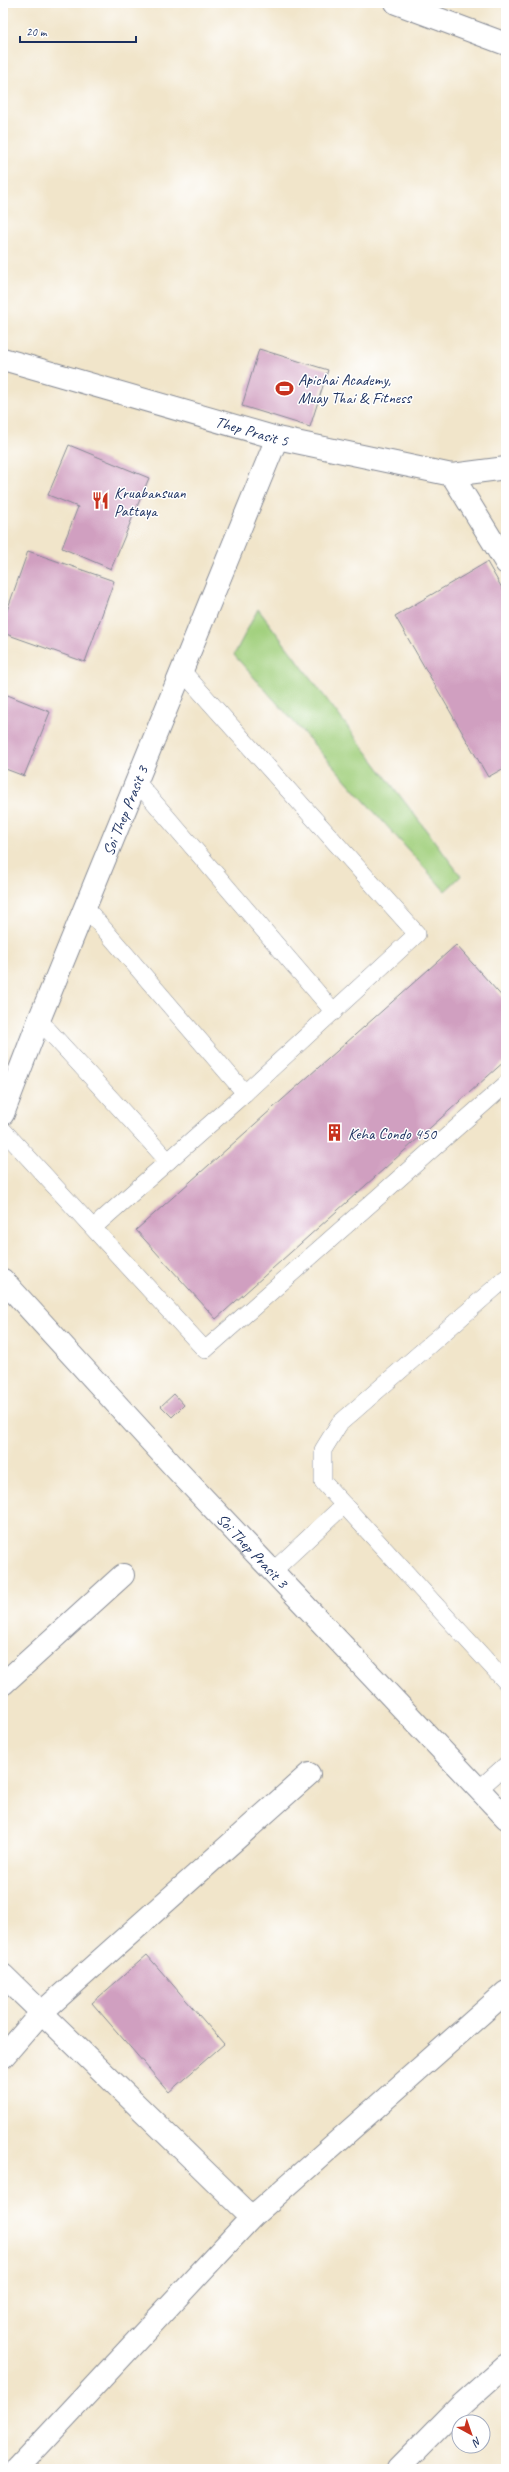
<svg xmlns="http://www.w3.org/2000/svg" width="509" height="2472" viewBox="0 0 509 2472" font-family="Caveat,sans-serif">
	<rect width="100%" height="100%" fill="#fff"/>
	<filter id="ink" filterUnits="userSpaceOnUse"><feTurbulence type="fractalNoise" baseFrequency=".025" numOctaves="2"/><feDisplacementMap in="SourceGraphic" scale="8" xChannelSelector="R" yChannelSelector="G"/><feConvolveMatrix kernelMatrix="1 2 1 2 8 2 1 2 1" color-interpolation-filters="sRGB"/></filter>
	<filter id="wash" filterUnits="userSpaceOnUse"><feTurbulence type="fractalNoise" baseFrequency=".012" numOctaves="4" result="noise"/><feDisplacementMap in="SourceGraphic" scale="16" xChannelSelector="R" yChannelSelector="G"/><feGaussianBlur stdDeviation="0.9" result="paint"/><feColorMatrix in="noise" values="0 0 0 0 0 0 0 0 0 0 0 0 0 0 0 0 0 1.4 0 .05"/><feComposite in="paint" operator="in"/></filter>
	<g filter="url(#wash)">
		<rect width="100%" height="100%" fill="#f1e5ca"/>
		<path fill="#a2d07e" stroke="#5e806e" d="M258 609 461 876 445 891 234 655Z"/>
		<g id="blocks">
			<g fill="#d09fc0">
				<path d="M259 349 328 370 310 427 242 406Z"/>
				<path d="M69 445 149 478 111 569 62 548 78 507 48 495Z"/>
				<path d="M28 551 114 581 85 662 3 633V622Z"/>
				<path d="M487 562 506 595V767L488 777 395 616Z"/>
				<path d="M5 694 50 712 24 776 3 768Z"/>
				<path d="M456 945 506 1001V1060L216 1319 136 1230Z"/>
				<path d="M174 1394 184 1405 172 1417 161 1406Z"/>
				<path d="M147 1955 224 2044 169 2092 92 2003Z"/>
			</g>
		</g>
	</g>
	<g filter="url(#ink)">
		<use href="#blocks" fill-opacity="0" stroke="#868a94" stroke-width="1"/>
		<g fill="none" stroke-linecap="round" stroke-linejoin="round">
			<defs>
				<g id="service">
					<path d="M136 781 334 1012"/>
					<path d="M85 907 245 1093 417 934 182 671"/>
					<path d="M39 1020 168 1161"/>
					<path d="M3 1130 205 1350 506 1084"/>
					<path d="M94 1227 245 1093"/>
					<path d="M506 1278 339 1424 323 1450V1482L506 1682"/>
					<path d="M273 1571 344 1505"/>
					<path d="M480 1788 506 1765"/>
				</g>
				<g id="minor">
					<path d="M396 3 506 44"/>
					<path id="s1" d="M3 359 277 438 452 475 506 468"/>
					<path d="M452 475 506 563"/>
					<path id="s2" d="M3 1114 39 1020 277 438"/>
					<path id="s3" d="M3 1280 175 1468 506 1818"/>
					<path d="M3 1684 123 1575"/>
					<path d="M3 1975 252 2217 17 2469"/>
					<path d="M3 2057 41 2013 309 1774"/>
					<path d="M252 2217 506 1992"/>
					<path d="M398 2469 460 2406 506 2365"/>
				</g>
			</defs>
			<use href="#service" stroke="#868a94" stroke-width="18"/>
			<use href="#minor" stroke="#868a94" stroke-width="24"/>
			<use href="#service" stroke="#fff" stroke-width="17"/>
			<use href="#minor" stroke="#fff" stroke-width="22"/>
		</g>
	</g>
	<defs>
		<symbol id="stadium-bare" viewBox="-9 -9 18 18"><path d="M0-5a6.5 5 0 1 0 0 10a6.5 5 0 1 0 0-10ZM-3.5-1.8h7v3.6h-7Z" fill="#c8321e" stroke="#fff" stroke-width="2.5" paint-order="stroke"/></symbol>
		<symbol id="restaurant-bare" viewBox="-9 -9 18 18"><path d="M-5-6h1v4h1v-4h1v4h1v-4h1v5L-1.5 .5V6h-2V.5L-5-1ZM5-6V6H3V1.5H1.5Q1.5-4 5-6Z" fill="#c8321e" stroke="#fff" stroke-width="2.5" paint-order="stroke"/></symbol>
		<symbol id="building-bare" viewBox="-9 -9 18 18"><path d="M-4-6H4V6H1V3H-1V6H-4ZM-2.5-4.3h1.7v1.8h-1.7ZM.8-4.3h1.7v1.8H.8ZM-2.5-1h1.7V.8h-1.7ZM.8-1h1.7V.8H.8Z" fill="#c8321e" stroke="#fff" stroke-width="2.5" paint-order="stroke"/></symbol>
	</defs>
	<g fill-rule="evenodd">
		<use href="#stadium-bare" x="272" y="376" width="25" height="25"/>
		<use href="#restaurant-bare" x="88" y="488" width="25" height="25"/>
		<use href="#building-bare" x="322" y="1120" width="25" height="25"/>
	</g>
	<g text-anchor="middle" stroke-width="3" stroke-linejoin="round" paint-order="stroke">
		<g font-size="16" fill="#1b2f5e" stroke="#fff" text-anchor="start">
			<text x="298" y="385">Apichai Academy,<tspan x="298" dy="18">Muay Thai &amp; Fitness</tspan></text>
			<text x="114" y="498">Kruabansuan<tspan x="114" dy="18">Pattaya</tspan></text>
			<text x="348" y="1139">Keha Condo 450</text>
		</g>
		<g font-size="16" fill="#1b2f5e" stroke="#fff">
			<text dy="6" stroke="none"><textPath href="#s1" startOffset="259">Thep Prasit 5</textPath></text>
			<text dy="6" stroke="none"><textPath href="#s2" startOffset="327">Soi Thep Prasit 3</textPath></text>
			<text dy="6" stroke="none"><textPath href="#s3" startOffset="368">Soi Thep Prasit 3</textPath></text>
		</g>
	</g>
	<rect width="509" height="2472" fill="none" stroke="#fff" stroke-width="16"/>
	<g transform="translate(471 2434) rotate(140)"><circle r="19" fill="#ffffff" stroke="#a4acbf"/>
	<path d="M0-3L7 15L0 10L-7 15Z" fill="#c8321e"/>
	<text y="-6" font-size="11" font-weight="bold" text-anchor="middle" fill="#1b2f5e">N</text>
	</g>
	<path d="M20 36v6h116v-6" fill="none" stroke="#1b2f5e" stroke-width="2"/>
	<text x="26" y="36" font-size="12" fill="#1b2f5e" stroke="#ffffff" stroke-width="3" paint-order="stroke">20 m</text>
</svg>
